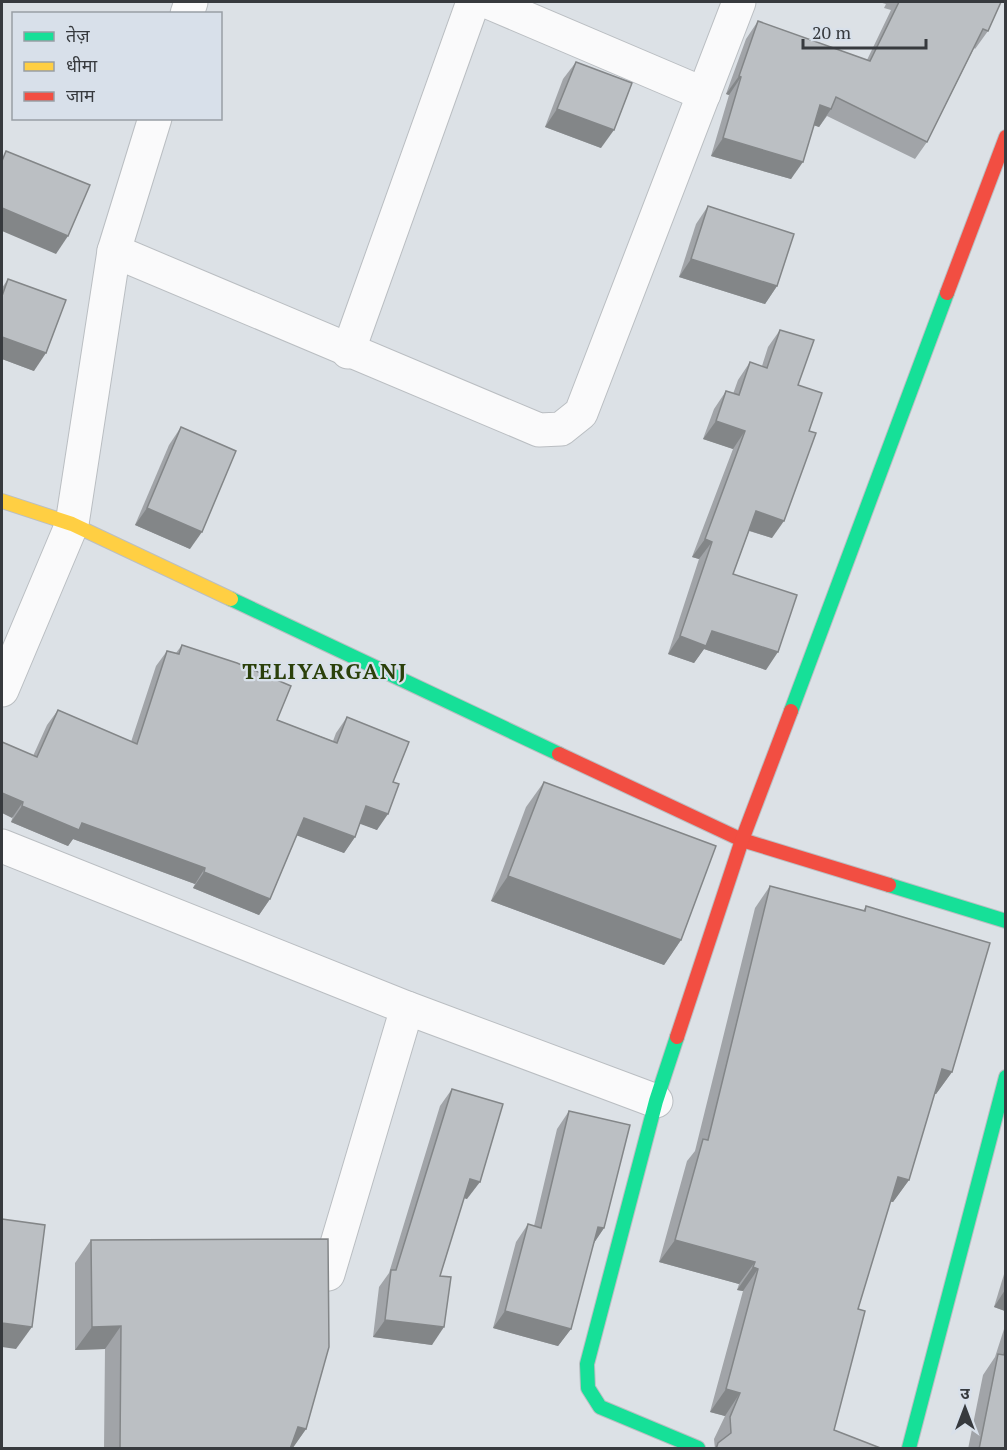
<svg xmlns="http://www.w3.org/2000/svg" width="1007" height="1450" viewBox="0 0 1007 1450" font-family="'PT Serif','Noto Sans Devanagari',serif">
	<rect width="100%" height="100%" fill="#dce1e6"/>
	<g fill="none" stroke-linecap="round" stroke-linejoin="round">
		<defs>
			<g id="street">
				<path d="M488 2 704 94"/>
				<path d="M187 14 191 2"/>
				<path d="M114 251 539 430 561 429 581 413 739 2"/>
				<path d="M348 352 473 2"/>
				<path d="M2 690 72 524 114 251 155 118"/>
				<path d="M2 846 407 1008 656 1101"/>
				<path d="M328 1274 407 1008"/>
			</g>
			<g id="fast">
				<path d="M231 599 559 754"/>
				<path d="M791 711 947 293"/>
				<path d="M889 885 1006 921"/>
				<path d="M677 1037 656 1101 587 1364 588 1388 600 1407 698 1448"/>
				<path d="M909 1448 1006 1077"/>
			</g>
			<path id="slow" d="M2 501 72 524 231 599"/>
			<g id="jam">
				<path d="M947 293 1006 137"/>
				<path d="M559 754 742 840 889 885"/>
				<path d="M677 1037 742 840 791 711"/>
			</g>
		</defs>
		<use href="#street" stroke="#babec2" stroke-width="35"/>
		<use href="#fast" stroke="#babec2" stroke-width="16"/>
		<use href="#slow" stroke="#babec2" stroke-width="16"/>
		<use href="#jam" stroke="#babec2" stroke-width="16"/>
		<use href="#street" stroke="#fafafb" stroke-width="33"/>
		<use href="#fast" stroke="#16e098" stroke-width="14"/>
		<use href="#slow" stroke="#ffcf43" stroke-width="14"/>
		<use href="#jam" stroke="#f24e42" stroke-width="14"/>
	</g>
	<g fill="#a1a4a8">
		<path d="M879 2H1001L988 31 975 49 974 48 927 142 915 159 827 116 819 127 814 125 791 179 711 156 729 95 726 94 746 39 758 21 867 60 891 10 884 8 886 4Z"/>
		<path d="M576 62 601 148 545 127 563 79Z"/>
		<path d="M708 206 777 286 765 304 679 277 696 224Z"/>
		<path d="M8 279 34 371 2 359V288Z"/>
		<path d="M780 330 798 385 772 538 749 531 733 574 766 670 704 649 694 663 668 654 699 559 692 557 733 449 703 439 714 409 726 391 733 394 738 380 750 362 762 366 768 347Z"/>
		<path d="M181 427 190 549 135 525 169 445Z"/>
		<path d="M182 645 277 720 333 741 336 733 347 717 393 782 377 830 360 823 355 837 344 853 297 835 270 899 259 915 193 888 195 884 73 839 68 846 11 822 33 756 47 725 58 710 131 742 156 666 167 651 176 653Z"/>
		<path d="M544 782 681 940 664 965 491 901 526 807Z"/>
		<path d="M770 886 863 911 866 906 952 1072 936 1094H934L909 1180 893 1202H890L858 1309 834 1430 883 1449H715L714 1439 725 1416 710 1412 743 1291 737 1290 739 1284 659 1262 687 1161 695 1151 755 908Z"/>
		<path d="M452 1089 467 1199 464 1198 440 1276 432 1345 373 1337 379 1287 389 1273 440 1106Z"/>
		<path d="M569 1111 604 1228 593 1244 571 1329 558 1346 493 1328 516 1242 528 1224 534 1226 557 1129Z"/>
		<path d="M91 1240 306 1429 292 1449H104L105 1349 75 1350V1263Z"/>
		<path d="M1005 1271V1311L994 1307Z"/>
		<path d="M1005 1326V1449H968L983 1375 995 1357Z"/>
	</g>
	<g fill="#838688">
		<path d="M739 76 741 77 729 95 726 94Z"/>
		<path d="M820 105 831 109 819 127 807 123Z"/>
		<path d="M557 109 614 130 601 148 545 127Z"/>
		<path d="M723 138 803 162 791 179 711 156Z"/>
		<path d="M2 208 68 236 56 254 2 231Z"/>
		<path d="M691 259 777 286 765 304 679 277Z"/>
		<path d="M2 337 46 353 34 371 2 359Z"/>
		<path d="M716 421 745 431 733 449 703 439Z"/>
		<path d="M147 508 202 532 190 549 135 525Z"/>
		<path d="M756 511 784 521 772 538 744 529Z"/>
		<path d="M705 539 712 542 699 559 692 557Z"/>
		<path d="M712 631 778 652 766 670 704 649 694 663 668 654 680 636Z"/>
		<path d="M2 793 23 802 12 818 2 813Z"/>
		<path d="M22 806 82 823 205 868 195 884 73 839 68 846 11 822Z"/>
		<path d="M366 806 388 814 377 830 355 822Z"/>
		<path d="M304 818 355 837 344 853 293 834Z"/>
		<path d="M204 872 270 899 259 915 193 888Z"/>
		<path d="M508 876 681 940 664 965 491 901Z"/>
		<path d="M942 1069 952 1072 936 1094 926 1091Z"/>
		<path d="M898 1177 909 1180 893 1202 882 1199Z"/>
		<path d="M470 1179 480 1182 467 1199 458 1196Z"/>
		<path d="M598 1227 604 1228 592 1246Z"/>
		<path d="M675 1240 755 1262 739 1284 659 1262Z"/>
		<path d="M753 1267 758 1269 743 1291 737 1290Z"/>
		<path d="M1005 1290V1311L994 1307Z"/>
		<path d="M505 1311 571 1329 558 1346 493 1328Z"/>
		<path d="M385 1320 444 1327 432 1345 373 1337Z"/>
		<path d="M2 1323 32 1327 16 1349 2 1347Z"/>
		<path d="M121 1326 105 1349 75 1350 92 1327Z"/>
		<path d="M726 1389 740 1393 725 1416 710 1412Z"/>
		<path d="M298 1427 306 1429 292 1449H283Z"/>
	</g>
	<g fill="#bbbfc3" stroke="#838688" stroke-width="1.5">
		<path d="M899 2H1001L988 31 983 29 927 142 836 97 831 109 820 105 803 162 723 138 741 77 739 76 758 21 870 61Z"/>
		<path d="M576 62 632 83 614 130 557 109Z"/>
		<path d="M6 151 90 185 68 236 2 208V161Z"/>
		<path d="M708 206 794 234 777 286 691 259Z"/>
		<path d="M8 279 66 300 46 353 2 337V296Z"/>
		<path d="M780 330 814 340 798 385 822 393 809 431 816 433 784 521 756 511 733 574 797 595 778 652 712 631 706 646 680 636 712 542 705 539 745 431 716 421 726 391 739 395 750 362 767 368Z"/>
		<path d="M181 427 236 451 202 532 147 508Z"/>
		<path d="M182 645 237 663 291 686 277 720 337 743 347 717 409 742 393 782 399 784 388 814 366 806 355 837 304 818 270 899 204 872 205 868 82 823 79 830 22 806 23 802 2 793V742L37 757 58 710 137 744 167 651 179 654Z"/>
		<path d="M544 782 716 846 681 940 508 876Z"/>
		<path d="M770 886 865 911 866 906 990 943 952 1072 942 1069 909 1180 898 1177 858 1309 865 1311 834 1430 883 1449H716L718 1443 731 1433 730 1417 740 1393 726 1389 758 1269 753 1267 755 1262 675 1240 703 1139 708 1140Z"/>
		<path d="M452 1089 503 1104 480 1182 470 1179 440 1276 451 1277 444 1327 385 1320 391 1270H396Z"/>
		<path d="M569 1111 630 1125 604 1228 598 1227 571 1329 505 1311 528 1224 541 1228Z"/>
		<path d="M2 1219 45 1225 32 1327 2 1323Z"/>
		<path d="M328 1239 329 1347 306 1429 298 1427 290 1449H120L121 1326 92 1327 91 1240Z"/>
		<path d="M1005 1351V1449H979L998 1354 1004 1355Z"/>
	</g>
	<g text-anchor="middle" stroke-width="4.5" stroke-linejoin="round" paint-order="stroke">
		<g font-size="22" font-weight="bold" letter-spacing="1.5" fill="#2b400b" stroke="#d8e0ea">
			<text x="325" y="679">TELIYARGANJ</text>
		</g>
	</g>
	<rect width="1007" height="1450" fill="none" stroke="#373a3e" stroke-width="6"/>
	<rect x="12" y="12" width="210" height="108" fill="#d8e0ea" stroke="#989ea5" stroke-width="1.5"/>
	<rect x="24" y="32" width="30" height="9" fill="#16e098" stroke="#989ea5" stroke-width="1.5"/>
	<text x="66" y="42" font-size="18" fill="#373a3e">तेज़</text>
	<rect x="24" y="62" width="30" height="9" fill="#ffcf43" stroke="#989ea5" stroke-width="1.5"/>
	<text x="66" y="72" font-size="18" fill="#373a3e">धीमा</text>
	<rect x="24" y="92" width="30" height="9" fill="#f24e42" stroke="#989ea5" stroke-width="1.5"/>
	<text x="66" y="102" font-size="18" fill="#373a3e">जाम</text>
	<g transform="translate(965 1408)" stroke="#d8e0ea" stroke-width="4.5" paint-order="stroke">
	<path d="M0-4.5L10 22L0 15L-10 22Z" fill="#373a3e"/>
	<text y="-9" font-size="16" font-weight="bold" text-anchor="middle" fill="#373a3e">उ</text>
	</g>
	<path d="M803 39v9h123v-9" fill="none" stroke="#373a3e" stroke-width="3"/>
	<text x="812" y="39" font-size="18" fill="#373a3e" stroke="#d8e0ea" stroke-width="4.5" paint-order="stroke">20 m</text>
</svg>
